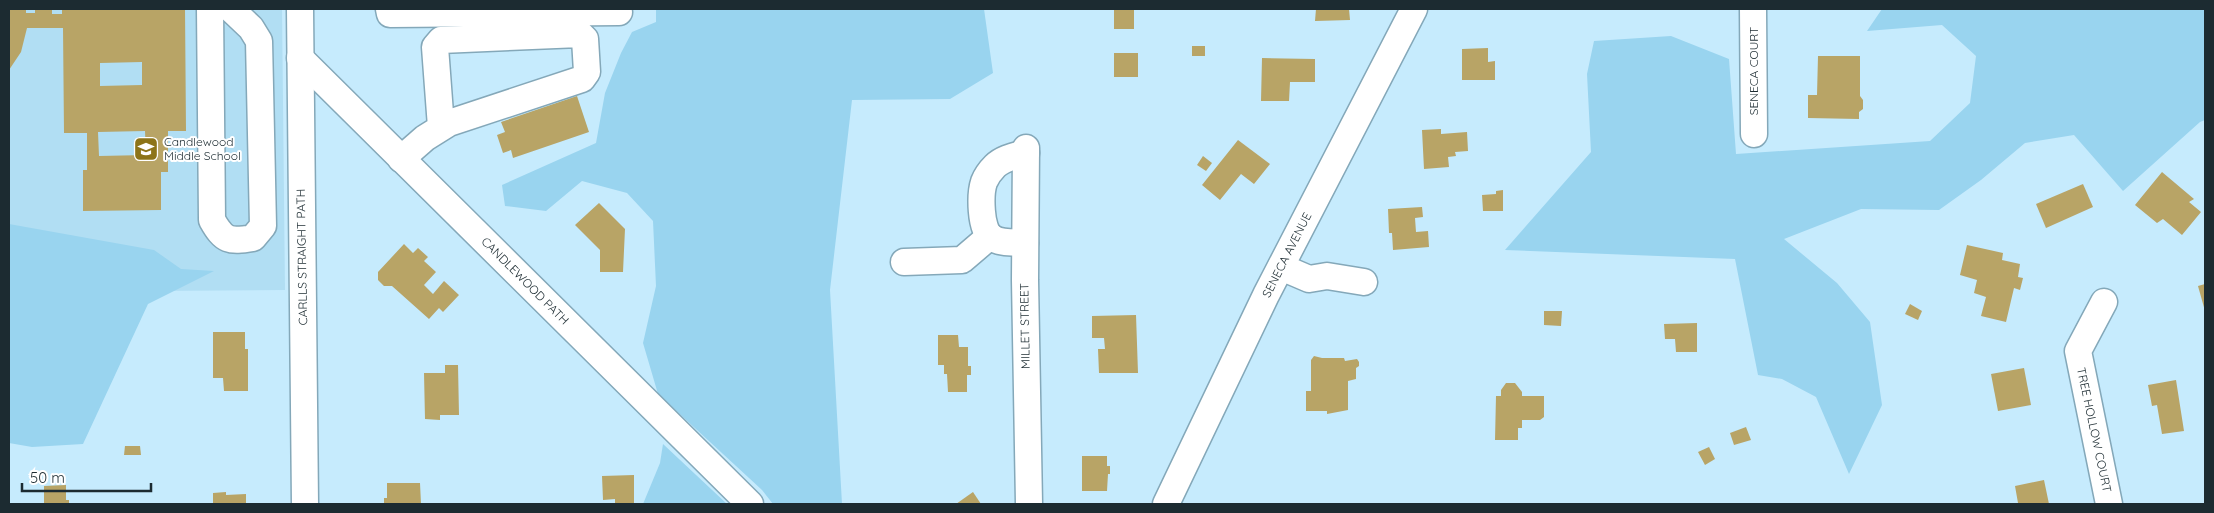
<svg xmlns="http://www.w3.org/2000/svg" width="2214" height="513" viewBox="0 0 2214 513" font-family="Quicksand,sans-serif">
	<rect width="100%" height="100%" fill="#c6ebfd"/>
	<path fill="#b1def3" d="M9 9H282L285 290 9 292Z"/>
	<g fill="#99d4ef">
		<path d="M656 9H984L993 73 950 99 852 100 830 290 842 504H773L762 490 658 394 643 343 656 286 653 221 627 193 582 181 546 211 505 206 502 185 596 143 605 93 621 53 632 32 656 22Z"/>
		<path d="M1882 9H2205V120L2200 122 2123 191 2074 135 2025 143 1981 180 1939 210 1861 209 1784 239 1837 283 1870 322 1882 405 1849 474 1816 397 1782 379 1758 375 1735 259 1505 250 1591 152 1587 74 1594 41 1671 36 1729 59 1736 154 1930 141 1970 103 1976 56 1942 25 1867 31Z"/>
		<path d="M9 224 154 250 181 269 214 271 148 304 83 444 32 447 9 443Z"/>
		<path d="M663 444 727 504H643L660 463Z"/>
	</g>
	<g fill="#b8a466" fill-rule="evenodd">
		<path d="M9 9H26V13H35V9H52V14H62V9H185L186 131H168V172H161V210L83 211V170H87V133H64L63 28H27L21 52 9 70ZM142 62V85L100 86V63ZM145 131 146 155 99 156 98 132Z"/>
		<rect x="1114" y="9" width="20" height="20"/>
		<path d="M1316 9H1349L1350 20 1315 21Z"/>
		<rect x="1192" y="46" width="13" height="10"/>
		<path d="M1488 48V62L1495 61V80H1462V49Z"/>
		<rect x="1114" y="53" width="24" height="24"/>
		<path d="M1818 56H1860V96L1863 100V109L1859 112V119L1808 118V95H1817Z"/>
		<path d="M1262 58 1315 59V82H1290L1289 101H1261Z"/>
		<path d="M577 96 589 132 513 158 511 150 503 153 497 135 505 132 501 122Z"/>
		<path d="M1441 129V134L1467 132 1468 151 1455 152 1456 156 1448 157 1449 167 1424 169 1422 130Z"/>
		<path d="M1238 140 1270 164 1254 184 1241 174 1220 200 1202 185Z"/>
		<path d="M1203 156 1212 163 1206 171 1197 165Z"/>
		<path d="M2162 172 2194 199 2189 202 2201 212 2182 235 2163 219 2157 223 2135 205Z"/>
		<path d="M2083 184 2093 207 2046 228 2036 204Z"/>
		<path d="M1503 190V211H1483L1482 195 1496 194V191Z"/>
		<path d="M599 203 625 229 623 272H600V250L575 225Z"/>
		<path d="M1422 207 1423 217 1415 218 1416 232 1428 231 1429 247 1393 250 1392 233H1389L1388 209Z"/>
		<path d="M404 244 413 253 418 248 428 257 424 261 436 272 424 285 433 294 444 281 459 295 443 312 439 308 429 319 392 286H384L378 280V272Z"/>
		<path d="M1967 245 2003 253 2002 260 2020 264 2018 277 2023 278 2020 290 2014 288 2006 322 1981 316 1986 297 1974 293 1977 280 1960 275Z"/>
		<path d="M2205 284V311L2198 286Z"/>
		<path d="M1910 304 1922 311 1918 320 1905 314Z"/>
		<path d="M1544 311H1562L1561 326 1544 325Z"/>
		<path d="M1136 315 1138 373H1099L1098 349H1105L1104 338H1092V316Z"/>
		<path d="M1697 323V352H1676L1675 339H1665L1664 324Z"/>
		<path d="M213 332H245V349H248V391H224L223 378H213Z"/>
		<path d="M938 335H958L959 347H968V366H971V375H967V392H948L947 374H944V365H938Z"/>
		<path d="M1314 356 1322 358H1344L1345 361 1357 359 1359 362V366L1356 368V379L1348 381V410L1327 414V411H1306V391H1311V360Z"/>
		<path d="M445 365H458L459 415H440V420L425 419 424 373H445Z"/>
		<path d="M2024 368 2031 405 1998 411 1991 374Z"/>
		<path d="M2176 380 2184 431 2162 434 2157 405 2152 406 2148 385Z"/>
		<path d="M1506 383H1515L1522 392V396H1544V417L1540 420H1522V428H1518V440H1495L1496 396H1501V390Z"/>
		<path d="M1746 427 1751 440 1734 445 1730 433Z"/>
		<path d="M125 446H140L141 455H124Z"/>
		<path d="M1709 447 1715 459 1705 465 1698 452Z"/>
		<path d="M1082 456H1107V466H1110V474H1108L1107 491H1082Z"/>
		<path d="M634 475V504H615V499L603 500 602 476Z"/>
		<path d="M2044 480 2049 504H2014L2018 503 2015 486Z"/>
		<path d="M387 483H420L421 504H384V498H387Z"/>
		<path d="M66 485V500H69V504H44V486Z"/>
		<path d="M226 492V495L246 494V504H213V493Z"/>
		<path d="M973 492 981 504H956Z"/>
	</g>
	<g fill="none" stroke-linecap="round" stroke-linejoin="round">
		<defs>
			<g id="minor">
				<path d="M210 9 212 220C224 241 229 242 253 238L263 226 259 41 251 28 231 9"/>
				<path d="M300 9 305 504"/>
				<path d="M389 9 390 14 619 12"/>
				<path d="M1753 9 1754 134"/>
				<path d="M300 58 750 504"/>
				<path d="M1026 148 1025 280 1029 504"/>
				<path d="M401 159 425 138 449 123 582 79 587 72 585 39 580 34 441 40 435 47 441 127"/>
				<path d="M1025 243C1015 242 1000 244 991 237 980 229 980 194 984 182 986 177 991 170 995 166 1003 158 1015 156 1026 153"/>
				<path d="M904 262 962 260 990 236"/>
				<path d="M1281 267 1309 279 1327 276 1364 282"/>
				<path d="M2104 302 2078 351 2109 504"/>
				<path d="M1166 504 1266 295 1414 9"/>
			</g>
		</defs>
		<use href="#minor" stroke="#84a8b9" stroke-width="29"/>
		<use href="#minor" stroke="#fff" stroke-width="26"/>
	</g>
	<defs>
		<symbol id="school-square" viewBox="-11 -11 22 22"><rect x="-9" y="-9" width="18" height="18" rx="4" fill="#8d7419" stroke="#fff"/><path d="M0-5L7-2L0 1L-7-2ZM-4 1L0 2.5L4 1V4Q0 6-4 4Z" fill="#fff"/></symbol>
	</defs>
	<g fill-rule="evenodd">
		<use href="#school-square" x="132" y="135" width="28" height="28"/>
	</g>
	<g text-anchor="middle" stroke-width="4" stroke-linejoin="round" paint-order="stroke">
		<g font-size="12" fill="#1c2b31" stroke="#fff">
			<text transform="translate(1754 71) rotate(-90)" y="4">SENECA COURT</text>
			<text transform="translate(1287 255) rotate(-63)" y="4">SENECA AVENUE</text>
			<text transform="translate(302 257) rotate(-91)" y="4">CARLLS STRAIGHT PATH</text>
			<text transform="translate(525 281) rotate(45)" y="4">CANDLEWOOD PATH</text>
			<text transform="translate(1025 326) rotate(-91)" y="4">MILLET STREET</text>
			<text transform="translate(2094 430) rotate(78)" y="4">TREE HOLLOW COURT</text>
		</g>
		<g font-size="12" fill="#1c2b31" stroke="#fff" text-anchor="start">
			<text x="164" y="146">Candlewood<tspan x="164" dy="14">Middle School</tspan></text>
		</g>
	</g>
	<rect width="2214" height="513" fill="none" stroke="#1c2b31" stroke-width="20"/>
	<path d="M22 483v8h129v-8" fill="none" stroke="#1c2b31" stroke-width="2.5"/>
	<text x="30" y="483" font-size="15" fill="#1c2b31" stroke="#ffffff" stroke-width="4" paint-order="stroke">50 m</text>
</svg>
